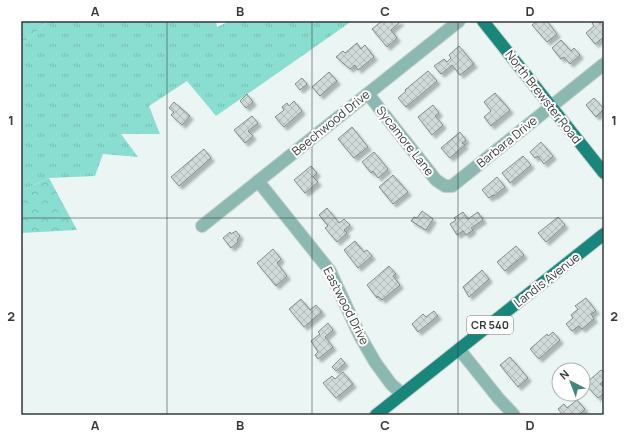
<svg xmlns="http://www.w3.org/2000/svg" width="625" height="436" viewBox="0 0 625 436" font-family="Manrope,sans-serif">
	<defs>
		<pattern id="grass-tufts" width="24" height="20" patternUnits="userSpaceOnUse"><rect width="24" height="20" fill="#8addd1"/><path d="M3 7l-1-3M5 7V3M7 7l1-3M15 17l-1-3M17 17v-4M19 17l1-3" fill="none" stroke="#78beb4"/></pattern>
		<pattern id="forest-crowns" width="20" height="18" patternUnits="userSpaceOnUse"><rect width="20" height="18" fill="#8addd1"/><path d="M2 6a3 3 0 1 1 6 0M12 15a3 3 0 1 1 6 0" fill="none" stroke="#78beb4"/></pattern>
		<pattern id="building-cross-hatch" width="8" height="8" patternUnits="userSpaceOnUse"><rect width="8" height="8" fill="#d0dad8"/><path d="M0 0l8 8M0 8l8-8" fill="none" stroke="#b3bcba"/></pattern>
		<filter id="shadow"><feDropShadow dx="3.5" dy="3.5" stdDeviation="1" flood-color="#0004"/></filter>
	</defs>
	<rect width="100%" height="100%" fill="#ebf6f4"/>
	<path fill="url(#grass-tufts)" d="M49 21H216L217 27 230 21H352L216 116 187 81 149 106 160 134H121L138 157 103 154 95 176 49 178 21 191V45Z"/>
	<g fill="url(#forest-crowns)">
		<path d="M21 21H49L21 45Z"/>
		<path d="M49 178 77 230 21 233V191Z"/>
	</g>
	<g fill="url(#building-cross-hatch)" stroke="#828c8a" filter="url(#shadow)">
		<path d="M382 21H401L391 30 397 38 387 47 372 29Z"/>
		<path d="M537 21H547L557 34 547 42 532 25Z"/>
		<path d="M595 21 600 23 604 21V37L595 44 586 33 594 26 592 23Z"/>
		<path d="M561 40 571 51 574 48 580 55 570 64 564 57 561 59 552 48Z"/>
		<path d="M357 43 361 49 365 45 374 57 358 70 355 65 350 69 336 57 343 51 345 53Z"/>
		<path d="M459 46 474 64 460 75 452 65 441 74 434 66 444 59 447 62 451 58 449 55Z"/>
		<path d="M428 71 437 81 406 107 398 98 406 91 405 90Z"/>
		<path d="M329 72 337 81 320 96 312 87Z"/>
		<path d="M302 78 307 84 300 90 295 84Z"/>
		<path d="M495 93 510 110 491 126 484 117 491 111 484 102Z"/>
		<path d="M247 94 253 102 246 108 240 101Z"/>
		<path d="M594 98 604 109 596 117 586 105Z"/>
		<path d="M294 101 302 111 284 127 275 117 284 110 282 107 287 103 289 106Z"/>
		<path d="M174 102 190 116 182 125 171 115 174 112 169 108Z"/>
		<path d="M433 105 439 113 435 116 443 125 432 135 418 117Z"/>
		<path d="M252 116 258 123 248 131 253 136 245 143 234 130Z"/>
		<path d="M352 127 368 147 354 158 338 139Z"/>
		<path d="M460 132 466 140 462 143 465 145 450 158 441 148Z"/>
		<path d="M541 142 553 156 544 164 538 156 535 158 530 152Z"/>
		<path d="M204 149 211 158 179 186 171 177Z"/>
		<path d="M374 152 388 169 378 178 373 171 371 173 362 162Z"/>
		<path d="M523 156 531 165 510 183 502 173Z"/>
		<path d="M311 166 317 173 313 177 318 182 305 193 294 180Z"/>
		<path d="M393 175 408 192 393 204 379 187Z"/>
		<path d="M497 177 505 187 494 196 493 195 489 198 482 190Z"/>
		<path d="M327 208 339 223 344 219 350 225 344 230 347 233 337 242 325 228 328 226 319 215Z"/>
		<path d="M422 211 433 219 426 230 411 221 414 217 417 218Z"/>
		<path d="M463 212 468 219 478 212 483 220 471 228 473 230 466 235 463 231 457 235 450 224 456 220 454 218Z"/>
		<path d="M558 217 565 225 546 242 538 233Z"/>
		<path d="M236 231 240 236 237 240 238 242 231 248 223 238 230 232 231 234Z"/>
		<path d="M355 241 364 252 367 250 372 256 358 268 344 250Z"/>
		<path d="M516 246 524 255 505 271 497 262Z"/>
		<path d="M273 249 281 259 277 263 287 276 276 286 257 263Z"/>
		<path d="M389 266 396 274 393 276 400 285 382 300 378 296 377 298 367 285Z"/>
		<path d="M482 270 489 279 469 297 463 287Z"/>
		<path d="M586 298 596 311 591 314 594 319 582 329 579 326 572 331 566 324 573 318 571 315 578 309 575 306Z"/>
		<path d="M301 299 310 310 316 305 322 312 304 327 289 309Z"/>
		<path d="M434 311 438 316 418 332 412 324 423 314 426 317Z"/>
		<path d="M328 323 333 330 325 337 333 347 318 359 315 355 318 352 311 341 320 334 318 332Z"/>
		<path d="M553 332 560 340 539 359 530 349 547 334 548 336Z"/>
		<path d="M510 357 528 378 518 387 500 365Z"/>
		<path d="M341 358 345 363 336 371 332 367Z"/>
		<path d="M601 370 604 373V380L600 384 604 388V393L598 398 585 384Z"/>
		<path d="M343 372 353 384 336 398 323 383 332 376 335 379Z"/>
		<path d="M577 400 585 409 579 415H563L558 409 564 404 567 408Z"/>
	</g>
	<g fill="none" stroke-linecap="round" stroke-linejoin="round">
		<defs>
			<g id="minor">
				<path d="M368 94 436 180 445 186H452L604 64"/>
				<path d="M258 181 330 271 360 336 375 362 391 384 402 394"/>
				<path d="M202 226 459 21"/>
				<path d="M459 349 499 399 514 415"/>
			</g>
			<g id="major">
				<path d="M483 21 604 173"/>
				<path d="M376 415 604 234"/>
			</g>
		</defs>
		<use href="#minor" stroke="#c7d0ce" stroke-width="14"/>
		<use href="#major" stroke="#c7d0ce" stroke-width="14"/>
		<use href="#minor" stroke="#8bb9b1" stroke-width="12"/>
		<use href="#major" stroke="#18867b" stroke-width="12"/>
	</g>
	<path fill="none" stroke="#353938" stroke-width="1" stroke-opacity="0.55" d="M167 21V415M312 21V415M458 21V415M21 218H604"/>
	<g text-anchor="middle" stroke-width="4" stroke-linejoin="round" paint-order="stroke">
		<rect fill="#fff" stroke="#727474" stroke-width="1" x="467" y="316" width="46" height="18" rx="3"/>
		<g font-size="11" font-weight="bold" fill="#353938">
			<text x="490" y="329">CR 540</text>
		</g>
		<g font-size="12" fill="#353938" stroke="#fff">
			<text transform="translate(543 97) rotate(52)" y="4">North Brewster Road</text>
			<text transform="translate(331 123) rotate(-39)" y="4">Beechwood Drive</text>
			<text transform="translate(405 141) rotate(52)" y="4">Sycamore Lane</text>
			<text transform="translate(507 142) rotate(-39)" y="4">Barbara Drive</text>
			<text transform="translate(547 280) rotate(-38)" y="4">Landis Avenue</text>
			<text transform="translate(346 306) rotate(63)" y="4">Eastwood Drive</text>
		</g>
	</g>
	<rect width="625" height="436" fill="none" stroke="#ffffff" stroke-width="44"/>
	<g transform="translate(571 382) rotate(318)"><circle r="19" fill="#ffffff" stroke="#aeb0af"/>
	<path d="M0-3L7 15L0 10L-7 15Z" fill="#41867d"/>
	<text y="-6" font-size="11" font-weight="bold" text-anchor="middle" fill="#353938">N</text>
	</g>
	<rect x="22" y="22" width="581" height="392" fill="none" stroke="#353938" stroke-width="1.5"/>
	<g font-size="13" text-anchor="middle" font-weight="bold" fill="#353938">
		<text x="95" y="16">A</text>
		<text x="240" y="16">B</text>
		<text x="385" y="16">C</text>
		<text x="530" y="16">D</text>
		<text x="11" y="125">1</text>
		<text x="614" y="125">1</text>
		<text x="11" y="321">2</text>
		<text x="614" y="321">2</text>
		<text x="95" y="430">A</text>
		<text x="240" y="430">B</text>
		<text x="385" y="430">C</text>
		<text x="530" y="430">D</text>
	</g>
</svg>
